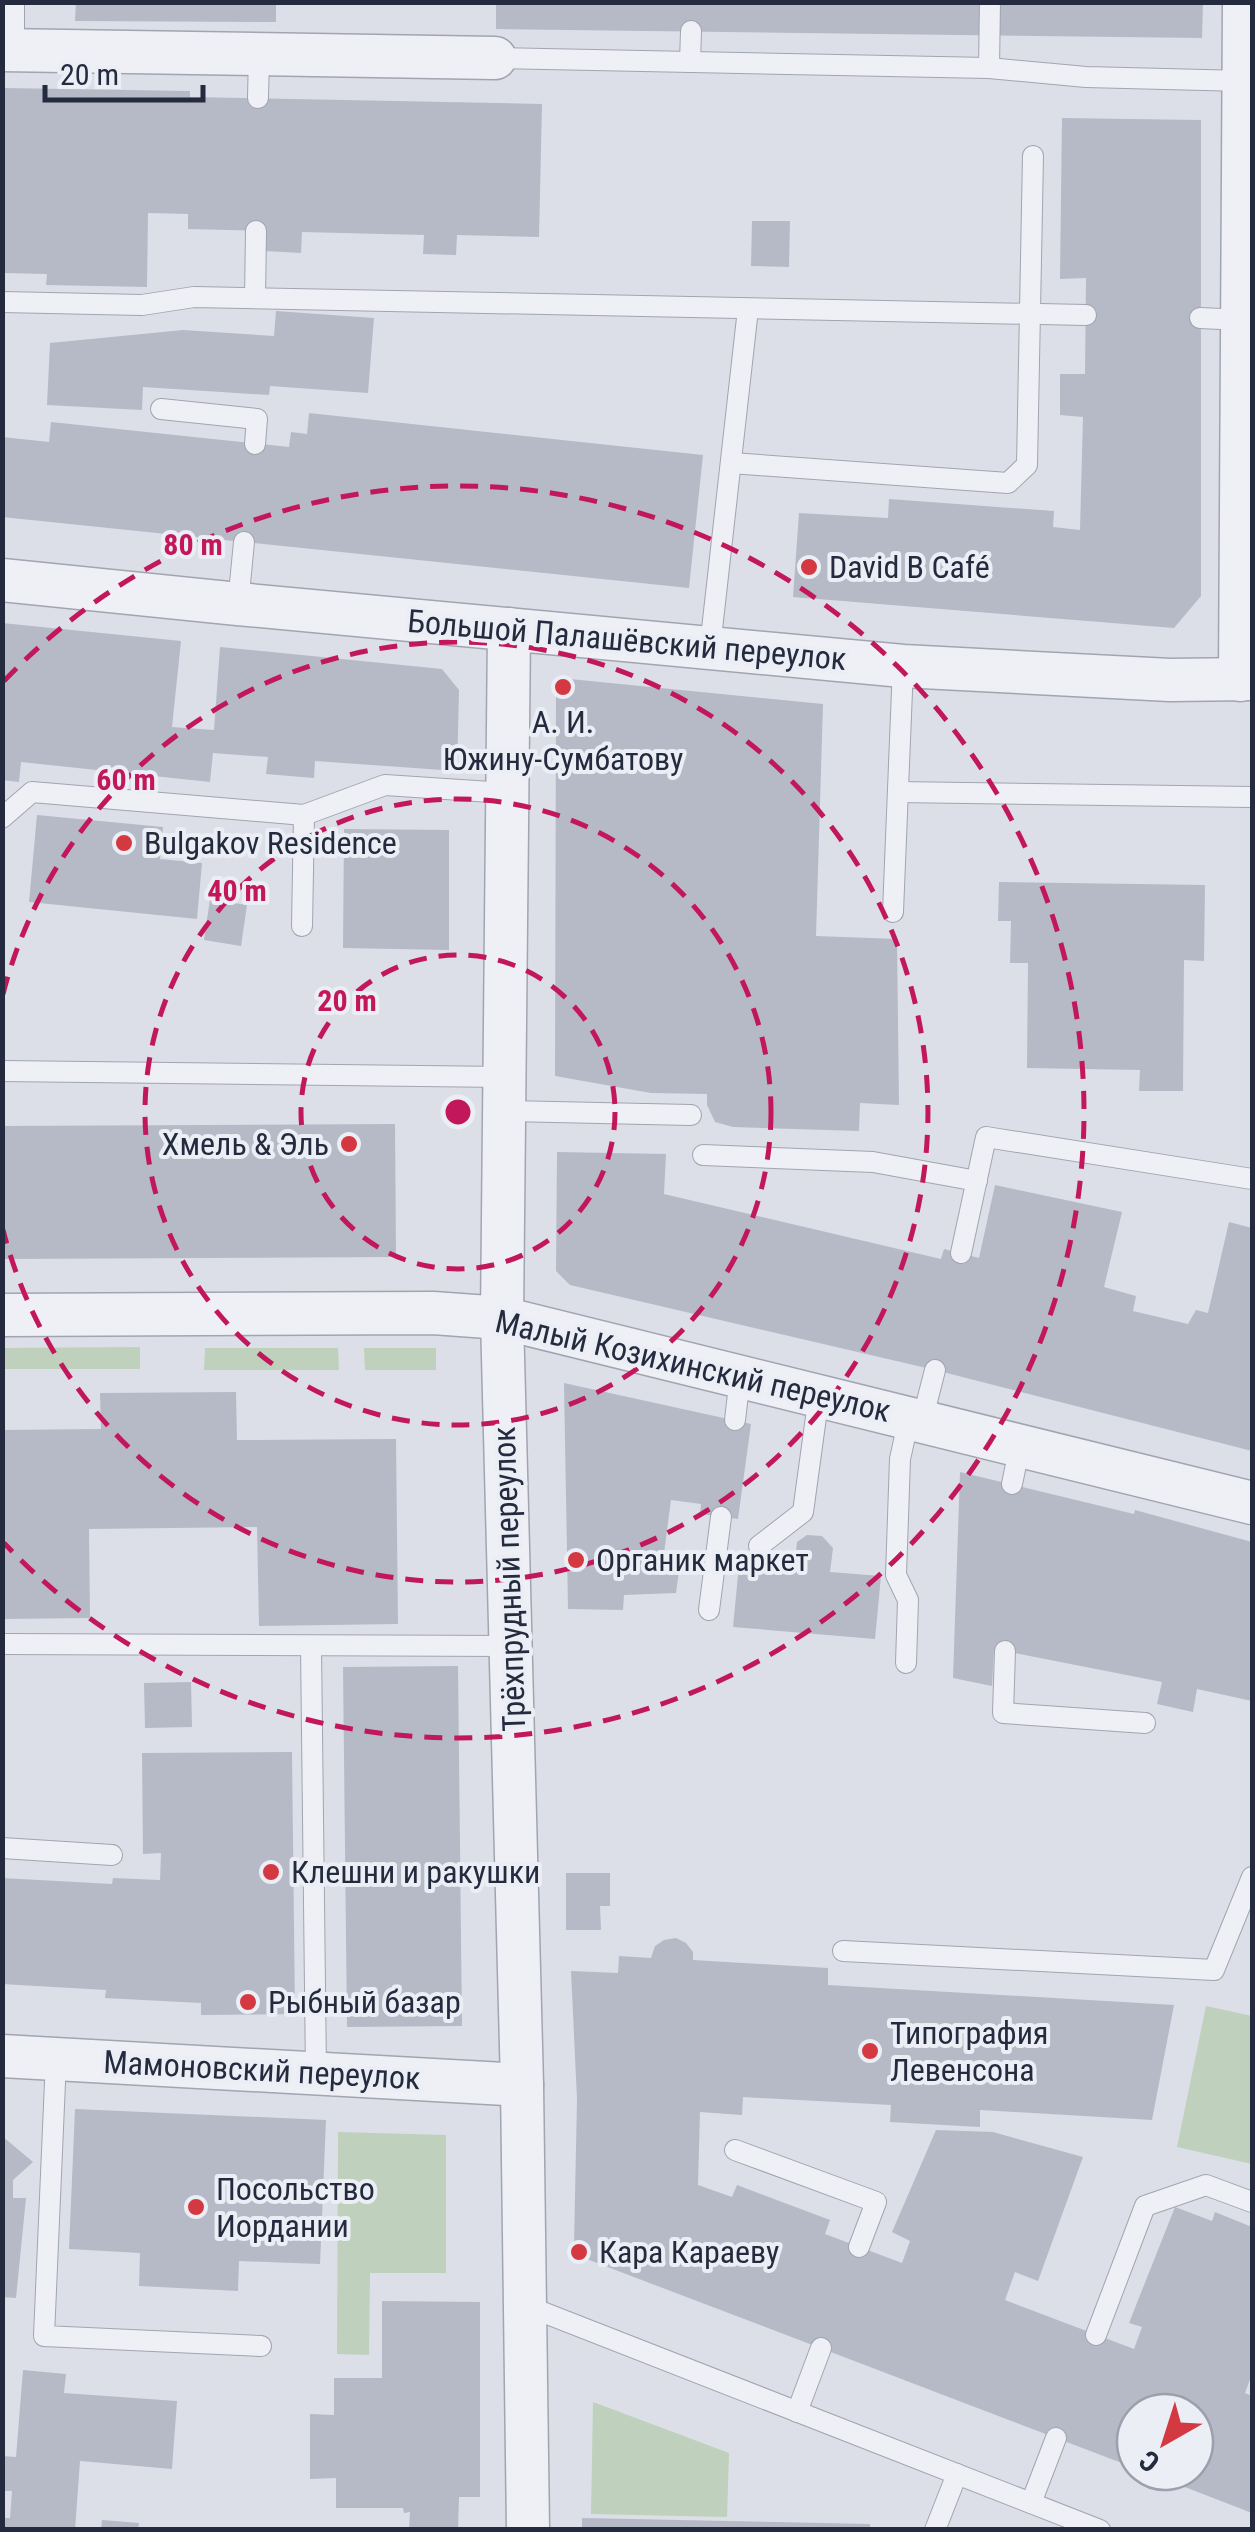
<svg xmlns="http://www.w3.org/2000/svg" width="1255" height="2532" viewBox="0 0 1255 2532" font-family="'Roboto Condensed',sans-serif">
	<rect width="100%" height="100%" fill="#dcdfe7"/>
	<g fill="#bfd1bc">
		<path d="M140 1347V1369H3V1348Z"/>
		<path d="M205 1348H338L339 1370H204Z"/>
		<path d="M364 1348H436V1370H365Z"/>
		<path d="M1206 2006 1252 2016V2164L1177 2147Z"/>
		<path d="M338 2132 446 2135V2273H370L369 2355 337 2354Z"/>
		<path d="M593 2402 729 2453 727 2517 591 2514Z"/>
	</g>
	<g fill="#b6bac7">
		<path d="M76 2H276V22L75 21Z"/>
		<path d="M496 2H1203L1202 38 496 29Z"/>
		<path d="M2 88 190 91V97L542 104 539 237 457 235 456 255 423 254 424 235 302 232 301 253 265 251V231L188 229V214L148 213 147 287 46 285 47 274 2 273Z"/>
		<path d="M1062 118 1201 120V596L1174 628 793 597 799 513 888 518 889 499 1054 511 1053 527 1080 530 1083 417 1060 415V374H1085L1086 278 1060 279Z"/>
		<path d="M752 221H790L789 267 751 266Z"/>
		<path d="M276 311 374 318 368 393 270 386 269 395 143 387 142 410 47 405 50 343 183 330 274 336Z"/>
		<path d="M309 413 703 455 689 588 2 517V437L49 442 51 422 289 447 291 432 307 434Z"/>
		<path d="M2 623 181 641 172 727 214 730 220 647 442 669 459 690 457 771 315 761 314 778 266 774 268 757 213 753 210 782 21 762 19 782 2 780Z"/>
		<path d="M570 679 823 704 816 936 897 939 899 1105 860 1103 859 1131 733 1127 715 1122 707 1105V1094L651 1093 555 1076 556 694Z"/>
		<path d="M37 815 163 827 160 859 202 863 197 919 29 902Z"/>
		<path d="M344 829 449 830V950L343 948Z"/>
		<path d="M999 882 1205 885 1204 961 1184 960 1183 1091H1139L1140 1070 1027 1068 1028 963H1010L1011 921H998Z"/>
		<path d="M210 899 247 905 241 946 204 940Z"/>
		<path d="M395 1124 396 1257 2 1259V1126Z"/>
		<path d="M557 1152 666 1154 664 1194 941 1259 944 1249 979 1258 995 1185 1122 1212 1104 1287 1136 1296 1133 1311 1188 1324 1196 1310 1208 1313 1229 1222 1252 1228V1451L935 1370 570 1285 556 1271Z"/>
		<path d="M564 1383 751 1424 738 1519 700 1514 701 1504 671 1500 663 1561 680 1563 676 1593 624 1595 623 1610 568 1609Z"/>
		<path d="M236 1392 237 1440 396 1439 398 1624 259 1626 257 1527 89 1529 90 1618 2 1619V1430L101 1429 100 1393Z"/>
		<path d="M960 1472 1134 1514 1135 1510 1252 1542V1701L1197 1689 1193 1712 1157 1704 1162 1682 994 1649 992 1686 953 1678Z"/>
		<path d="M807 1535 822 1536 833 1548 830 1572 881 1576 875 1639 733 1627 739 1565 794 1569 797 1542Z"/>
		<path d="M458 1666 462 2026 347 2027 343 1667Z"/>
		<path d="M191 1682 192 1727 145 1728 144 1683Z"/>
		<path d="M292 1752 295 2014 201 2015V2003L105 1998 106 1990 2 1984V1878L112 1884 113 1878 160 1880 161 1853 143 1854 142 1753Z"/>
		<path d="M566 1873H610V1906H600L601 1930H566Z"/>
		<path d="M676 1938 686 1943 693 1952V1960L828 1968V1985L1174 2005 1152 2120 980 2110V2127L890 2122 891 2105 743 2097 742 2115 700 2112 698 2185 732 2197 737 2185 830 2220 825 2234 902 2263 910 2241 892 2232 936 2130 993 2132 1083 2157 1038 2281 1015 2272 1005 2300 1134 2349 1142 2327 1129 2323 1175 2207 1212 2221 1215 2212 1252 2227V2374L1245 2393 1252 2396V2513L1146 2472H1195V2412H1135V2468L584 2258 574 2246 577 2099 571 1971 618 1973 619 1956 651 1958 655 1946 664 1940Z"/>
		<path d="M75 2109 326 2120 320 2264 239 2261 238 2291 139 2286 140 2253 69 2249Z"/>
		<path d="M2 2136 33 2162 13 2180V2198H26L16 2298 2 2297Z"/>
		<path d="M382 2301 480 2302V2497H459L458 2530H409L410 2512 404 2513 403 2508H336V2478L310 2479V2414L334 2415V2378H382Z"/>
		<path d="M23 2370 66 2374 64 2393 177 2401 172 2469 80 2461 75 2530H2V2518H10L12 2491H2V2456L16 2457Z"/>
		<path d="M582 2518 870 2524V2530H582Z"/>
		<path d="M102 2520 139 2523 138 2530H101Z"/>
	</g>
	<g fill="none" stroke-linecap="round" stroke-linejoin="round">
		<defs>
			<g id="lane">
				<path d="M14 50V2"/>
				<path d="M495 58 989 68 1086 77 1244 81"/>
				<path d="M690 62 691 31"/>
				<path d="M989 68 990 2"/>
				<path d="M258 98 259 54"/>
				<path d="M255 298 256 231"/>
				<path d="M2 302 142 305 194 297 1086 315"/>
				<path d="M1200 318 1242 320"/>
				<path d="M161 409 257 419 255 444"/>
				<path d="M731 463 1008 483 1027 465 1033 156"/>
				<path d="M238 604 244 542"/>
				<path d="M710 647 748 309"/>
				<path d="M898 792 1252 797"/>
				<path d="M2 818 32 792 304 815"/>
				<path d="M893 912 903 666"/>
				<path d="M302 926 304 815 385 785 506 793"/>
				<path d="M2 1071 504 1077"/>
				<path d="M504 1111 691 1115"/>
				<path d="M703 1155 873 1162 977 1181"/>
				<path d="M961 1253 986 1137 1252 1179"/>
				<path d="M735 1420 740 1377"/>
				<path d="M922 1421 935 1370"/>
				<path d="M1012 1484 1020 1445"/>
				<path d="M759 1546 803 1512 819 1395"/>
				<path d="M709 1610 721 1517"/>
				<path d="M2 1644 510 1646"/>
				<path d="M311 1646 316 2073"/>
				<path d="M1005 1651 1003 1713 1145 1723"/>
				<path d="M906 1663 908 1600 896 1575 900 1459 909 1418"/>
				<path d="M2 1848 112 1855"/>
				<path d="M843 1951 1214 1970 1252 1877"/>
				<path d="M56 2059 44 2336 261 2346"/>
				<path d="M735 2150 876 2202 859 2247"/>
				<path d="M527 2306 1100 2530"/>
				<path d="M1096 2335 1145 2206 1206 2185 1252 2202"/>
				<path d="M797 2412 821 2348"/>
				<path d="M1031 2503 1056 2438"/>
				<path d="M935 2530 957 2474"/>
			</g>
			<g id="street">
				<path d="M2 50 495 58"/>
				<path d="M2 580 238 604 903 666 1170 680 1252 679"/>
				<path d="M509 629 502 1318 522 2085 528 2530"/>
				<path d="M1240 680 1244 2"/>
				<path d="M2 1315 433 1313 502 1318 1252 1503"/>
				<path d="M2 2056 522 2085"/>
			</g>
		</defs>
		<use href="#lane" stroke="#a1a5b1" stroke-width="22"/>
		<use href="#street" stroke="#a1a5b1" stroke-width="45"/>
		<use href="#lane" stroke="#eef0f5" stroke-width="20"/>
		<use href="#street" stroke="#eef0f5" stroke-width="42"/>
	</g>
	<g fill="none" stroke="#c2185b" stroke-width="5" stroke-dasharray="18 12">
		<circle cx="458" cy="1112" r="157"/>
		<circle cx="458" cy="1112" r="313"/>
		<path d="M3 994A470 470 0 1 1 3 1230"/>
		<path d="M4 681A626 626 0 1 1 4 1543"/>
	</g>
	<g fill="#d43841" stroke="#ebeef5" stroke-width="4">
		<circle cx="809" cy="567" r="10"/>
		<circle cx="563" cy="687" r="10"/>
		<circle cx="124" cy="843" r="10"/>
		<circle cx="349" cy="1144" r="10"/>
		<circle cx="576" cy="1560" r="10"/>
		<circle cx="271" cy="1872" r="10"/>
		<circle cx="248" cy="2002" r="10"/>
		<circle cx="870" cy="2051" r="10"/>
		<circle cx="196" cy="2207" r="10"/>
		<circle cx="579" cy="2252" r="10"/>
	</g>
	<g text-anchor="middle" stroke-width="8" stroke-linejoin="round" paint-order="stroke">
		<g font-size="32" fill="#252b3e" stroke="#ebeef5" text-anchor="start">
			<text x="829" y="578">David B Café</text>
			<text x="563" y="733" text-anchor="middle">А. И.<tspan x="563" dy="37">Южину-Сумбатову</tspan></text>
			<text x="144" y="854">Bulgakov Residence</text>
			<text x="329" y="1155" text-anchor="end">Хмель &amp; Эль</text>
			<text x="596" y="1571">Органик маркет</text>
			<text x="291" y="1883">Клешни и ракушки</text>
			<text x="268" y="2013">Рыбный базар</text>
			<text x="890" y="2044">Типография<tspan x="890" dy="37">Левенсона</tspan></text>
			<text x="216" y="2200">Посольство<tspan x="216" dy="37">Иордании</tspan></text>
			<text x="599" y="2263">Кара Караеву</text>
		</g>
		<g font-size="32" fill="#252b3e" stroke="#ebeef5">
			<text transform="translate(627 640) rotate(5)" y="11">Большой Палашёвский переулок</text>
			<text transform="translate(693 1366) rotate(13)" y="11">Малый Козихинский переулок</text>
			<text transform="translate(509 1579) rotate(-92)" y="11">Трёхпрудный переулок</text>
			<text transform="translate(262 2070) rotate(3)" y="11">Мамоновский переулок</text>
		</g>
	</g>
	<circle cx="458" cy="1112" r="15" fill="#c2185b" stroke="#ebeef5" stroke-width="5"/>
	<g font-size="30" text-anchor="middle" font-weight="bold" fill="#c2185b" stroke="#ebeef5" stroke-width="8" stroke-linejoin="round" paint-order="stroke">
		<text x="193" y="555">80 m</text>
		<text x="126" y="790">60 m</text>
		<text x="237" y="901">40 m</text>
		<text x="347" y="1011">20 m</text>
	</g>
	<rect width="1255" height="2532" fill="none" stroke="#252b3e" stroke-width="10"/>
	<g transform="translate(1165 2442) rotate(219)"><circle r="48" fill="#ebeef5" stroke="#9ca0ac" stroke-width="2.5"/>
	<path d="M0-8L18 38L0 25L-18 38Z" fill="#d43841"/>
	<text y="-15" font-size="28" font-weight="bold" text-anchor="middle" fill="#252b3e">С</text>
	</g>
	<path d="M45 85v15h158v-15" fill="none" stroke="#252b3e" stroke-width="5"/>
	<text x="60" y="85" font-size="30" fill="#252b3e" stroke="#ebeef5" stroke-width="8" paint-order="stroke">20 m</text>
</svg>
